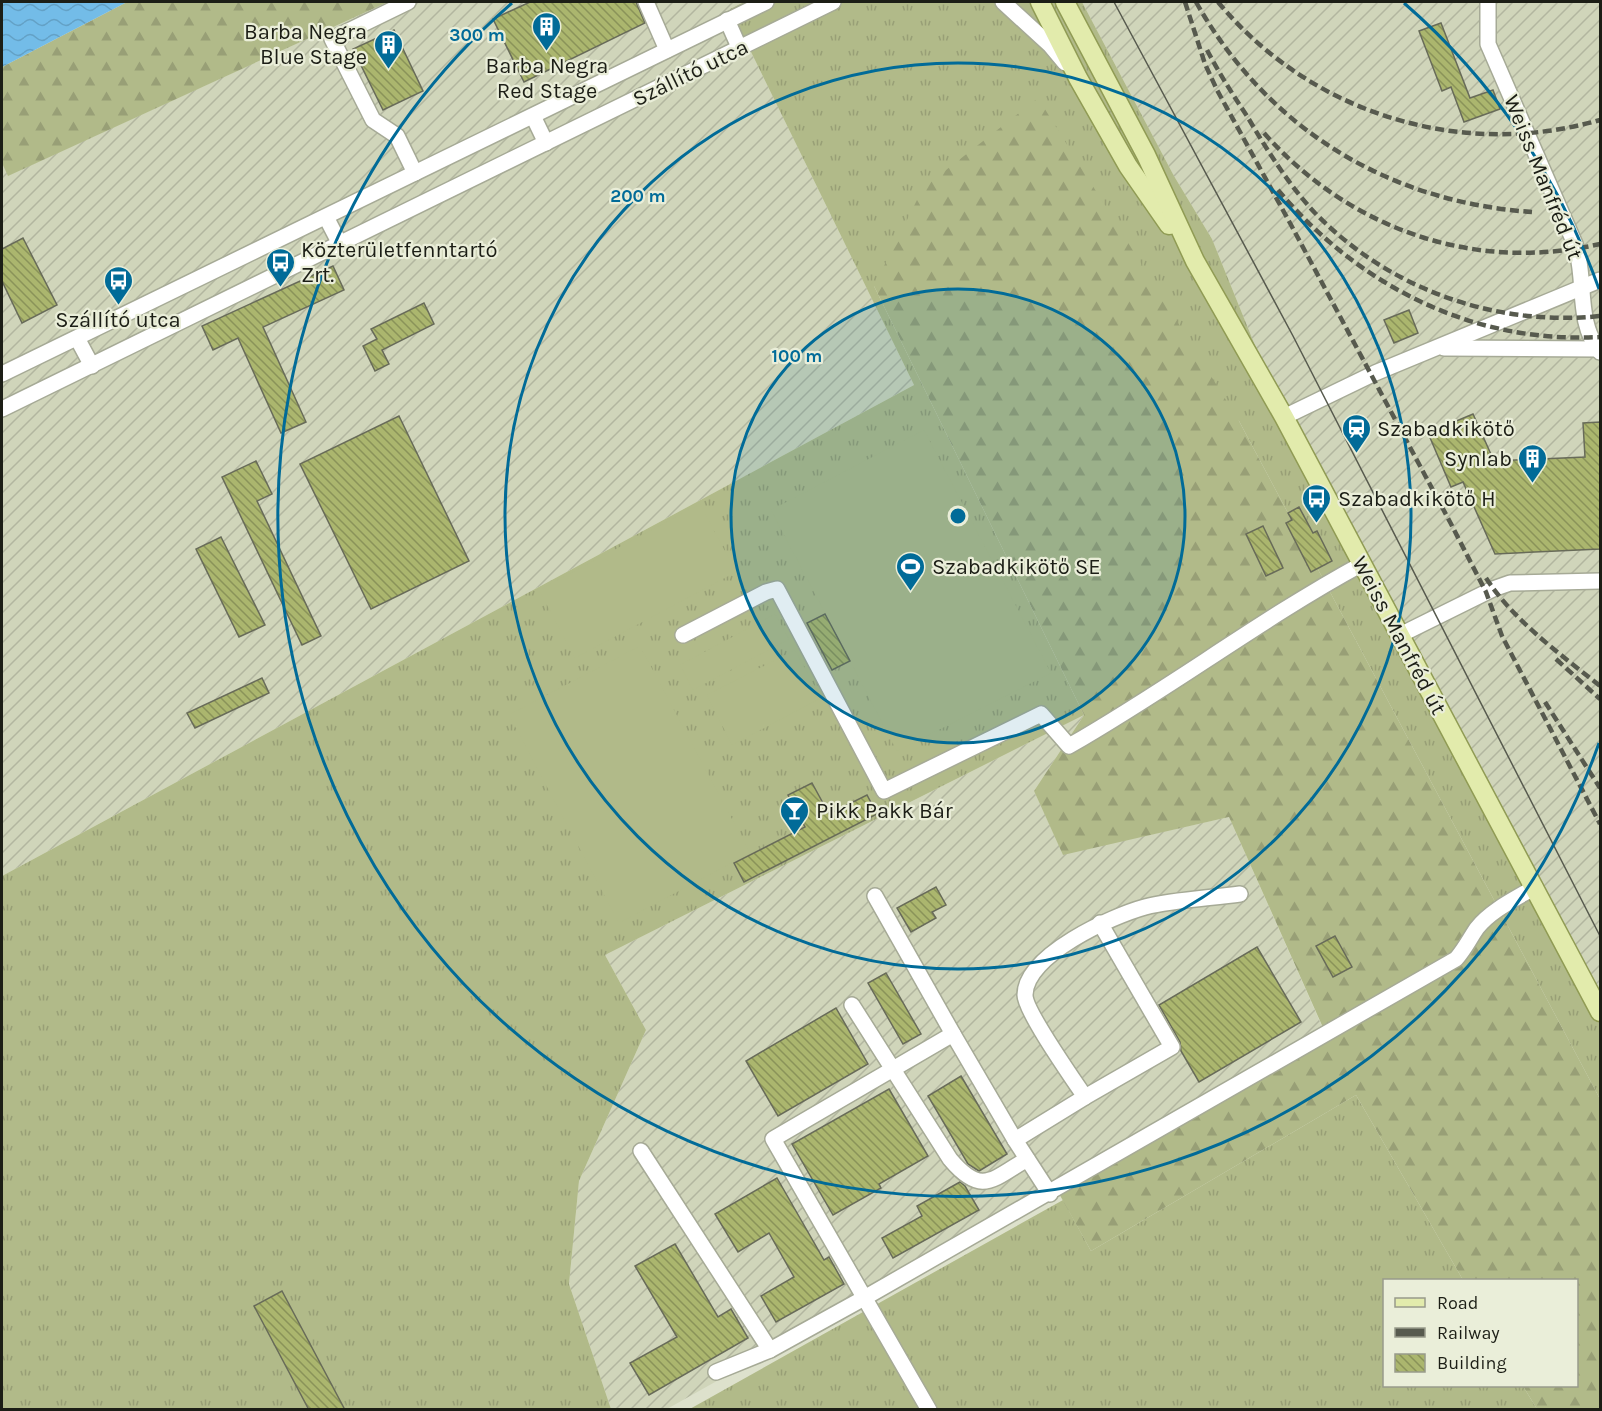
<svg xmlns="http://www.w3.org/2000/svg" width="1602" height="1411" viewBox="0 0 1602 1411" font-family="Karla,sans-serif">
	<defs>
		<pattern id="industrial-furrows" width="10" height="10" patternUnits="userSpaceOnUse" patternTransform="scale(1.5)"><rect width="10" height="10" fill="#d0d5ba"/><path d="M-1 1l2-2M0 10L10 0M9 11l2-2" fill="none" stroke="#b2b69f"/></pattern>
		<pattern id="grass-tufts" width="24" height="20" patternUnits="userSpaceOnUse" patternTransform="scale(1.5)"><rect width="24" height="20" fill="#b1ba89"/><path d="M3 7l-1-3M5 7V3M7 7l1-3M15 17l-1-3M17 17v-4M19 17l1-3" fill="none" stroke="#989f76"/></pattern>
		<pattern id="forest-firs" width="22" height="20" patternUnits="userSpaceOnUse" patternTransform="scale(1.5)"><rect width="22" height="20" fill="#b1ba89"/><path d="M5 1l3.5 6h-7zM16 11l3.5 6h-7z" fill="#989f76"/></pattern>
		<pattern id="water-waves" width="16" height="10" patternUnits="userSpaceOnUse" patternTransform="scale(1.5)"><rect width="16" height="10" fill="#73bce8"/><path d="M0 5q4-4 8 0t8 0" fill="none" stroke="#63a1c6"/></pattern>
		<pattern id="building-back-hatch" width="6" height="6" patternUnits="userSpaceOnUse" patternTransform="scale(1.5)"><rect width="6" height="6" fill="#abb66e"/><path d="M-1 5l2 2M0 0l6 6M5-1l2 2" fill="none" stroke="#8a9359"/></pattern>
	</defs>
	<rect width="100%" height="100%" fill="#dde1cc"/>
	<g fill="url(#industrial-furrows)">
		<path d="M388 2H744L730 9 914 385 2 876V163L9 175Z"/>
		<path d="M1082 2H1600V1012L1284 417 1212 239 1174 176Z"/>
		<path d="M1084 715 1034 791 1063 854 1229 817 1329 1042 1057 1190 667 1409H611L569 1284 579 1181 646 1030 605 955Z"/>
	</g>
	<g fill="url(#grass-tufts)">
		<path d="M744 2H1082L1174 176 1212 239 1284 417 1600 1012V1099L1239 421 874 286 1084 715 605 955 646 1030 579 1181 569 1284 611 1409 2 1410V876L914 385 730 9Z"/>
		<path d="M1356 1095 1463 1280H1384V1386H1523L1537 1409 688 1410 1063 1200 1091 1251Z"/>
	</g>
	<g fill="url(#forest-firs)">
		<path d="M127 2H388L8 176 2 163V67Z"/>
		<path d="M1038 98 1239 421 1600 1099V1409H1537L1523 1386H1576V1280H1463L1356 1095 1091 1251 1057 1190 1329 1041 1229 817 1063 855 1034 791 1084 715 874 286 923 188Z"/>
	</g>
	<g fill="#b1ba89">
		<path d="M924 430 1051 673 897 751 771 510Z"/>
		<path d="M700 504 736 572 575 658 539 590Z"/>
		<path d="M775 614 789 639 693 690 680 665Z"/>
		<path d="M640 646 750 853 619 923 509 715Z"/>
		<path d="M795 650 821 698 732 745 707 695Z"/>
	</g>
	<path fill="url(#water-waves)" d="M2 2H127L2 67Z"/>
	<g fill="url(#building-back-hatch)" stroke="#686b59" stroke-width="1.5">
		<path d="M530 2H636L645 23 524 82 493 19Z"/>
		<path d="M1441 23 1470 98 1493 90 1500 109 1464 122 1451 87 1442 91 1419 31Z"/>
		<path d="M394 30 423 91 383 110 353 49Z"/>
		<path d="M23 238 57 305 22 323 2 281V249Z"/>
		<path d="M333 266 344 290 263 327 306 422 281 433 238 338 213 350 202 326Z"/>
		<path d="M424 303 434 324 382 350 389 364 375 371 363 346 377 339 371 329Z"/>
		<path d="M1409 310 1418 333 1394 343 1384 320Z"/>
		<path d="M1473 414 1494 461 1585 457 1583 423 1600 422V549L1495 554 1463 482 1451 487 1428 433Z"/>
		<path d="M399 416 469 561 371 609 300 464Z"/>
		<path d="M256 461 272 494 257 501 321 636 302 645 222 477Z"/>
		<path d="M1299 507 1313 533 1317 531 1332 561 1311 572 1286 523 1292 520 1288 513Z"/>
		<path d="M1263 526 1283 568 1266 576 1246 534Z"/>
		<path d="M221 537 265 625 239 637 196 549Z"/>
		<path d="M825 614 850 661 832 670 807 623Z"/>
		<path d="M262 678 269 693 195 728 187 713Z"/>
		<path d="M812 783 829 814 867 795 877 814 744 882 734 863 805 827 788 795Z"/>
		<path d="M936 887 946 905 932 912 936 918 911 932 897 908Z"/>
		<path d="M1335 936 1352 967 1333 977 1316 946Z"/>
		<path d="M1257 947 1301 1022 1199 1082 1181 1051 1180 1042 1159 1005Z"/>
		<path d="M886 973 921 1034 903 1044 868 983Z"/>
		<path d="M836 1008 868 1064 778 1116 746 1061Z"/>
		<path d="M961 1076 1007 1154 979 1171 968 1164 928 1096Z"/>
		<path d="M889 1089 928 1156 879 1184 881 1188 833 1215 792 1144Z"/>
		<path d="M777 1178 824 1260 829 1257 844 1284 776 1322 761 1296 794 1277 769 1233 738 1252 715 1214Z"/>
		<path d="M960 1182 965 1186 979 1210 893 1258 882 1238 922 1216 917 1206Z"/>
		<path d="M675 1244 718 1317 731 1309 748 1338 649 1395 630 1363 677 1337 635 1266Z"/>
		<path d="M282 1291 345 1410H309L254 1306Z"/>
	</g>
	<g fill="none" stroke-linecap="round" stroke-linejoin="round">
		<defs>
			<g id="minor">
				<path d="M408 2 332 39 373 120 397 136 415 173"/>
				<path d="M646 2 667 50"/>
				<path d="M1003 2 1050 45 1065 63"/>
				<path d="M1488 2V44L1575 244C1587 279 1575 321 1600 352"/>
				<path d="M727 20 739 47"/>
				<path d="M533 116 546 143"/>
				<path d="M326 217 340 244"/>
				<path d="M77 338 92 366"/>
				<path d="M1444 348 1600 349"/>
				<path d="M2 374 766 2"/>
				<path d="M2 409 833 2"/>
				<path d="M1284 417 1375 373 1600 280"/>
				<path d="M683 635 766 592 777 589 884 791 1041 714 1069 746C1169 689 1261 619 1362 564"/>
				<path d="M1400 635 1493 589 1510 583 1600 581"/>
				<path d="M875 896 953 1034"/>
				<path d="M852 1005 950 1159C981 1196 992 1180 1027 1159"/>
				<path d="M1085 1097C1073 1079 1025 1011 1025 995 1025 955 1112 916 1145 907 1172 900 1211 898 1240 894"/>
				<path d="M1015 1140 1085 1097 1172 1047 1100 923"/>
				<path d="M641 1151 770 1350"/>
				<path d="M716 1372 770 1350 866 1297 1456 959C1465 949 1470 938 1477 928 1491 910 1517 898 1535 887"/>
				<path d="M929 1410 773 1139 953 1034 1015 1140 1050 1194"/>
			</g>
			<g id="major">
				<path d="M1040 2 1078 78 1128 166 1169 225"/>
				<path d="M1065 2 1146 155 1195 261 1284 417 1600 1012"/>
			</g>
		</defs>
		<use href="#minor" stroke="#a6aa96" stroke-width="18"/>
		<use href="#major" stroke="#909b54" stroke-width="21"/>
		<use href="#minor" stroke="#fff" stroke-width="15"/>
		<use href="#major" stroke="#e2ebac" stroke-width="18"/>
		<path stroke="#575a4e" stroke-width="1.5" d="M1114 2 1293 336 1600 936"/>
		<g stroke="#575a4e" stroke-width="4.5" stroke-dasharray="9 4.5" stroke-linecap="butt">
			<path d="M1185 2 1205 64 1217 90 1290 223 1450 522 1486 592 1502 636 1600 824"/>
			<path d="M1196 2C1267 128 1387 202 1532 212"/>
			<path d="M1218 2C1311 114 1461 160 1600 120"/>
			<path d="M1207 50C1219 73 1233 95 1247 116 1267 150 1288 184 1315 213 1389 289 1495 327 1600 316"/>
			<path d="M1264 133C1349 229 1474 273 1600 244"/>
			<path d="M1278 190C1359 286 1473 344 1600 337"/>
			<path d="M1486 578C1514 621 1560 654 1600 686"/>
			<path d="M1556 659 1600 699"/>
			<path d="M1545 702 1600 788"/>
		</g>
	</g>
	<circle cx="958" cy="516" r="227" fill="#016b98" fill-opacity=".12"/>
	<g fill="none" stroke="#016b98" stroke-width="3">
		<circle cx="958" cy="516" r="227"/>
		<circle cx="958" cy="516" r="453"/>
		<path d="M1599 743A680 680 0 1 1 512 3M1404 3A680 680 0 0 1 1599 289"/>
	</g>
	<defs>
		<symbol id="building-pin" viewBox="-11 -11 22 30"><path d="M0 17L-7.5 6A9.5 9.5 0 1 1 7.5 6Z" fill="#016b98" stroke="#eaeed9"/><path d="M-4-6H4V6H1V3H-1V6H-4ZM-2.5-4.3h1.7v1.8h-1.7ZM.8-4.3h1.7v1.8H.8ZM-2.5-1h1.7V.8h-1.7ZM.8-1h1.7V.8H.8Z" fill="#fff"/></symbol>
		<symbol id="bus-pin" viewBox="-11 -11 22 30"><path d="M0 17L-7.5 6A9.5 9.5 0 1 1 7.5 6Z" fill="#016b98" stroke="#eaeed9"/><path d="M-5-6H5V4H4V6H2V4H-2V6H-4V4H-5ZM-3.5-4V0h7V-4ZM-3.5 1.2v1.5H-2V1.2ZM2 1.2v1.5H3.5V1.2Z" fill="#fff"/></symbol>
		<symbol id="station-pin" viewBox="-11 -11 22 30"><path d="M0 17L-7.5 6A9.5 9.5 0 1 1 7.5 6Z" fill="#016b98" stroke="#eaeed9"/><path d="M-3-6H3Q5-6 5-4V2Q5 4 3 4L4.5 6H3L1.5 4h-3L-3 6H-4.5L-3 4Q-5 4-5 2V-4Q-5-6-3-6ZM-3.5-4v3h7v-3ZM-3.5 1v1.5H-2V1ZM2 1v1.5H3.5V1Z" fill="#fff"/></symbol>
		<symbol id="stadium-pin" viewBox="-11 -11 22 30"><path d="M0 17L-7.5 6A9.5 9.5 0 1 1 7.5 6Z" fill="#016b98" stroke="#eaeed9"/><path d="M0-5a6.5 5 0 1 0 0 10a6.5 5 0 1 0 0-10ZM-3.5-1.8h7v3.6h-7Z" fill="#fff"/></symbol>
		<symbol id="bar-pin" viewBox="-11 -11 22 30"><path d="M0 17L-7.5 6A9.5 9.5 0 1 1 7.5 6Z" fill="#016b98" stroke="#eaeed9"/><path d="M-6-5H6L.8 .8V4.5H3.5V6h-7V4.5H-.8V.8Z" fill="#fff"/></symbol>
	</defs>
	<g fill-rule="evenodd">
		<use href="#building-pin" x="530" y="10" width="33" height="45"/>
		<use href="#building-pin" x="372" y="28" width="33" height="45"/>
		<use href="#bus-pin" x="264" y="246" width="33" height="45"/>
		<use href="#bus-pin" x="102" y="264" width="33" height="45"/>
		<use href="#station-pin" x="1340" y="412" width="33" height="45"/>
		<use href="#building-pin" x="1516" y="442" width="33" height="45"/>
		<use href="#bus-pin" x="1300" y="482" width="33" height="45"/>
		<use href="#stadium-pin" x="894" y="550" width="33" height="45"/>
		<use href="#bar-pin" x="778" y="794" width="33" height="45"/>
	</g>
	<g text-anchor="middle" stroke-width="4.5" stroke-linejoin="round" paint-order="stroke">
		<g font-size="22" fill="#1c1e16" stroke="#eaeed9" text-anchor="start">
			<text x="367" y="39" text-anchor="end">Barba Negra<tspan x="367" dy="25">Blue Stage</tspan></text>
			<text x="547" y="73" text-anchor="middle">Barba Negra<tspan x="547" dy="25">Red Stage</tspan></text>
			<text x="301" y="257">Közterületfenntartó<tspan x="301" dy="25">Zrt.</tspan></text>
			<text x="118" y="327" text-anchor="middle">Szállító utca</text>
			<text x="1377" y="436">Szabadkikötő</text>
			<text x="1512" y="466" text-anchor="end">Synlab</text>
			<text x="1338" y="506">Szabadkikötő H</text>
			<text x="932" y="574">Szabadkikötő SE</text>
			<text x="816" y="818">Pikk Pakk Bár</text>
		</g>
		<g font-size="22" fill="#1c1e16" stroke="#eaeed9">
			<text transform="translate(690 72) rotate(-26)" y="8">Szállító utca</text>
			<text transform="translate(1544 177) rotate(68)" y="8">Weiss Manfréd út</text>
			<text transform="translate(1400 635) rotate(62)" y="8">Weiss Manfréd út</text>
		</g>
	</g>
	<circle cx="958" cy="516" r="9" fill="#016b98" stroke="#eaeed9" stroke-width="3"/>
	<g font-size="18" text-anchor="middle" font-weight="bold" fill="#016b98" stroke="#eaeed9" stroke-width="4.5" stroke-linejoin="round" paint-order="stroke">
		<text x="477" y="41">300 m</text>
		<text x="638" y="202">200 m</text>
		<text x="797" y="362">100 m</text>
	</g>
	<rect width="1602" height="1411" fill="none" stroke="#1c1e16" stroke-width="6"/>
	<rect x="1383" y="1279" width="195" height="108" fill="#eaeed9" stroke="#989b8b" stroke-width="1.5"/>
	<rect x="1395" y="1298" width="30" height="9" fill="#e2ebac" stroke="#989b8b" stroke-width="1.5"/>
	<text x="1437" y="1309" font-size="18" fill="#1c1e16">Road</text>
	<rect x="1395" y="1328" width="30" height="9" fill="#575a4e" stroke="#989b8b" stroke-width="1.5"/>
	<text x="1437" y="1339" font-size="18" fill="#1c1e16">Railway</text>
	<rect x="1395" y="1354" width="30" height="18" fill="url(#building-back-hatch)" stroke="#989b8b" stroke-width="1.5"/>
	<text x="1437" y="1369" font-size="18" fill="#1c1e16">Building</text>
</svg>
